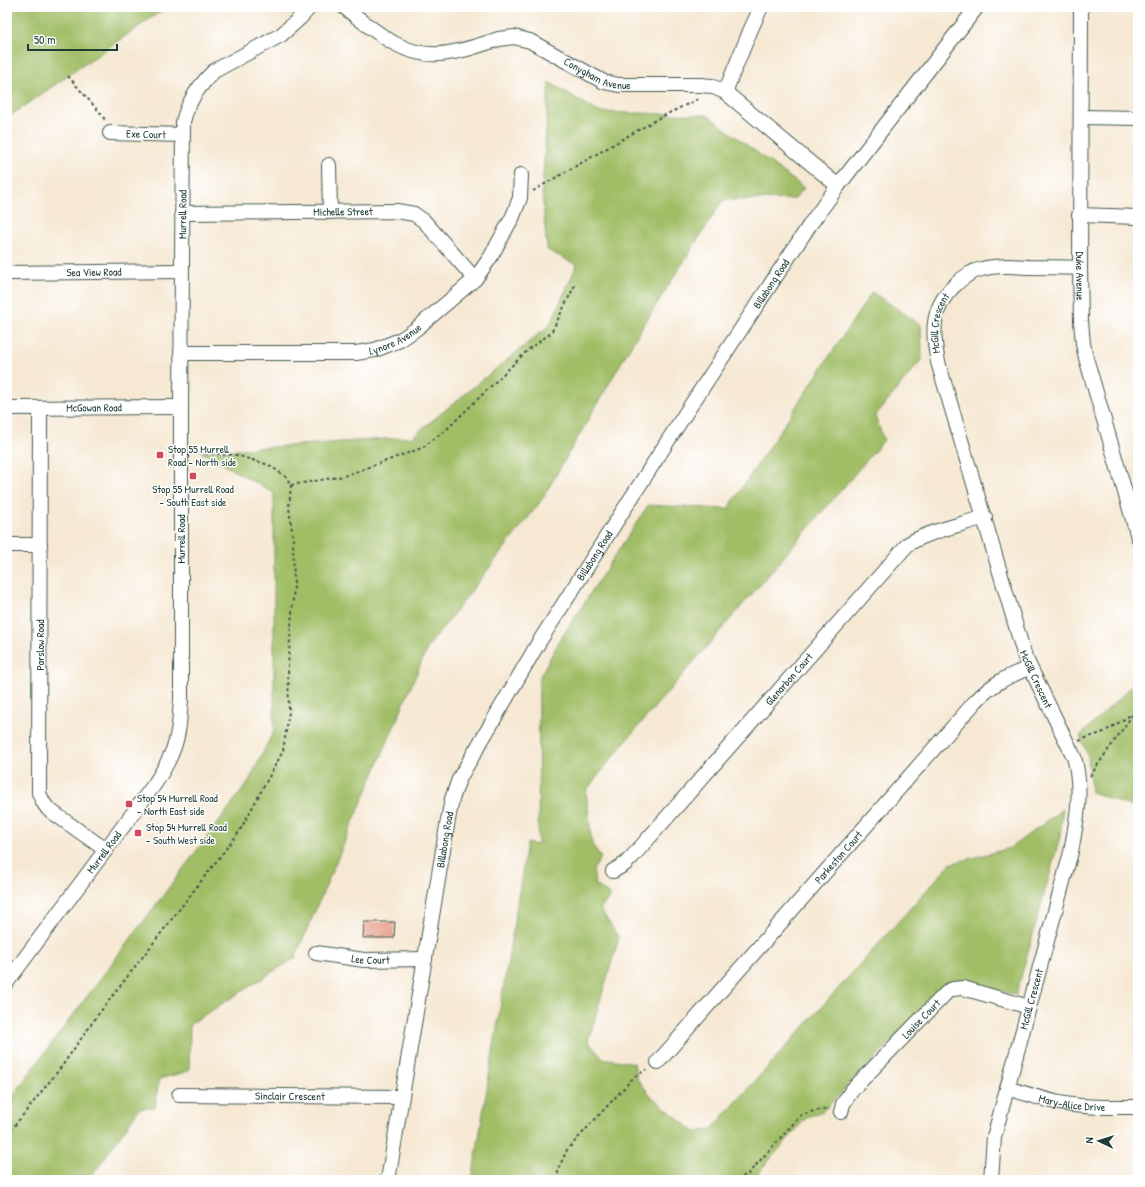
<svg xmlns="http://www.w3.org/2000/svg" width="1145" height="1187" viewBox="0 0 1145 1187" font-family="'Patrick Hand',sans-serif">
	<rect width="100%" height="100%" fill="#fff"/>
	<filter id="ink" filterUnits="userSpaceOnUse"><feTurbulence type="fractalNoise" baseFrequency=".025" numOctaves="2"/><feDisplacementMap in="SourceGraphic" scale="8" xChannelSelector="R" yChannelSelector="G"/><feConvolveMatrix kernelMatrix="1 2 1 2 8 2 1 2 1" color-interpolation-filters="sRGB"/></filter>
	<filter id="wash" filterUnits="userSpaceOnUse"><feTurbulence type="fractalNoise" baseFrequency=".012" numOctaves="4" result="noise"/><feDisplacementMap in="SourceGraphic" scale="16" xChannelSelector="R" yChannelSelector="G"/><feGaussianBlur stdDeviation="0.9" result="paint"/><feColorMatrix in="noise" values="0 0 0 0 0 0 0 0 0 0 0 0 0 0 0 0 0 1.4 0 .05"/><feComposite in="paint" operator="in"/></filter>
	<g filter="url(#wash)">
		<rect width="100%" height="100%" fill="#f6e8d3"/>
		<g fill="#a1be66" stroke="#607e4d">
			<path d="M7 7H167L7 118Z"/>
			<path d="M549 82 599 112 707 115 804 188 795 199 723 200 639 332 541 501 428 647 295 958 190 1024 189 1071 159 1079 155 1107 139 1109 89 1180H7V1103L249 781 274 730V493L201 452 412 437 550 325 577 265 547 250 542 193Z"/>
			<path d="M872 292 921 325 922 359 875 416 884 440 624 743 586 791 592 844 601 858 593 870 595 884 611 896 600 909 619 938 588 1041 602 1058 634 1063 637 1079 652 1097 695 1132 712 1129 950 864 1010 848 1063 809 1060 837 1016 995 957 980 946 986 823 1111 807 1117 757 1174 762 1180H472L527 843 538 845 539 678 560 640 648 505 728 509Z"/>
			<path d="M1138 680V809L1091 792 1088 756 1080 736Z"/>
		</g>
		<g id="blocks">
			<path fill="#e79d89" d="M364 922H395L394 938H363Z"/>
		</g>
	</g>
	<g filter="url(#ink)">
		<use href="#blocks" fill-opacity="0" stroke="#3f574c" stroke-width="1"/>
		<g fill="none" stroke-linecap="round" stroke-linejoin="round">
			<defs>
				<g id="street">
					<path id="s1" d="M344 7C372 28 401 57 439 54 459 53 480 45 499 39L514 37 530 41 604 82 619 85H701L711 86 725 92 838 186"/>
					<path id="s2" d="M1081 7 1080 268 1081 321 1083 344 1086 358 1138 537"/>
					<path d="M725 92 751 29 761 7"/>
					<path d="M1081 117 1138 118"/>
					<path id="s3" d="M110 133 182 135"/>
					<path d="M329 165 330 212"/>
					<path id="s4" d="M182 213 397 211 414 214 424 221 475 279"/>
					<path d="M1079 215 1138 217"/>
					<path id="s5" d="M7 273 181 271"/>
					<path id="s6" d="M181 353H356L375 350 400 340 416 329 475 279 490 258 513 216 520 198 521 175"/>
					<path id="s7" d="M7 408 181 407"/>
					<path d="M40 408 39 793 43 802 48 809 106 850"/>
					<path d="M7 545H40"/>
					<path id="s8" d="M613 871 625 864 632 857 908 544C930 531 960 525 985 517"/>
					<path id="s9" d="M316 953 364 960 425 959"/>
					<path id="s10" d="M7 982 154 785C165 768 175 751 178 731 180 721 180 710 181 700V407L183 122C188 101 199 86 214 71L281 35 301 17 310 7"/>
					<path id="s11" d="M658 1062 975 702C992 684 1006 677 1029 668"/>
					<path id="s12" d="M1007 1088C1023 1093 1039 1098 1055 1102 1082 1108 1110 1107 1138 1107"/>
					<path id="s13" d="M179 1095 401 1097"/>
					<path id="s14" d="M841 1112 843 1104 852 1090 948 991 953 989 963 988 1029 1007"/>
					<path id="s15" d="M388 1180 448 820 452 799 459 779 539 642 687 411 811 223 838 186 977 7"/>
					<path id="s16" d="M991 1180 994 1137 1071 852C1077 819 1083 790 1074 757L1025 657 938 362C932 333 931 308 954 286 962 278 971 271 982 269 997 265 1013 266 1028 267 1045 267 1062 267 1080 268"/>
				</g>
			</defs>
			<use href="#street" stroke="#3f574c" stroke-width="16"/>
			<g stroke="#3f574c" stroke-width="2" stroke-dasharray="3 3" stroke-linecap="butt">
				<path d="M68 76 103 116 105 121"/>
				<path d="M533 191 659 118 700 98"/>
				<path d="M291 485 344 476 422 448 448 428 529 349 551 333 576 283"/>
				<path d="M1079 741 1086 738 1104 732 1132 714"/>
				<path d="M1090 776 1138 707"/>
				<path d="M7 1135 62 1066 97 1016 239 832 283 751 289 712 288 666 294 586 293 539 289 507 291 485 286 477 269 465 236 455 193 453"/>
				<path d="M557 1180 559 1167 567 1150 634 1077 647 1069"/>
				<path d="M737 1180 748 1174 801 1115 814 1111 829 1109"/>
			</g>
			<use href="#street" stroke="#fff" stroke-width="14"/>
		</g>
	</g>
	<g fill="#d1495b" stroke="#fff" stroke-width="1.5">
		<rect x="156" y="451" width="8" height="8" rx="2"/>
		<rect x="189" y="472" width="8" height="8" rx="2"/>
		<rect x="125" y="800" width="8" height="8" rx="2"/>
		<rect x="134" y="829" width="8" height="8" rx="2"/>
	</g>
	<g text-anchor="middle" stroke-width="3" stroke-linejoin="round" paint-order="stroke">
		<g font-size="11" fill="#1f3d34" stroke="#fff">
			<text dy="4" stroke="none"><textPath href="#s1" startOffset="278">Conygham Avenue</textPath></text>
			<text dy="4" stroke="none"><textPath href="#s3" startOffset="36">Exe Court</textPath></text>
			<text dy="4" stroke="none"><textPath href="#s4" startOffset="161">Michelle Street</textPath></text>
			<text dy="4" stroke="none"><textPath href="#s10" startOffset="822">Murrell Road</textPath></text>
			<text dy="4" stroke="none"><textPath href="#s5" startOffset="87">Sea View Road</textPath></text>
			<text dy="4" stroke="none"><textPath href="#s2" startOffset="269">Duke Avenue</textPath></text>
			<text dy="4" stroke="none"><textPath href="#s15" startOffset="993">Billabong Road</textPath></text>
			<text dy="4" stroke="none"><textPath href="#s16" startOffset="893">McGill Crescent</textPath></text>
			<text dy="4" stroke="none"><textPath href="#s6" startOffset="217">Lynore Avenue</textPath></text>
			<text dy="4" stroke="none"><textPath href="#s7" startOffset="87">McGowan Road</textPath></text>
			<text transform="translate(181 539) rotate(-90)" y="4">Murrell Road</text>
			<text dy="4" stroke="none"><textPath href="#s15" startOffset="669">Billabong Road</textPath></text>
			<text transform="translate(40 645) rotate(-90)" y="4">Parslow Road</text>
			<text dy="4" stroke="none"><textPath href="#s8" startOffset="261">Glenarbon Court</textPath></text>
			<text transform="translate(1036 679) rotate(65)" y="4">McGill Crescent</text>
			<text dy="4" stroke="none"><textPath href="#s15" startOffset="345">Billabong Road</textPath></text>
			<text dy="4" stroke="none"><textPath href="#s10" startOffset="162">Murrell Road</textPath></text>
			<text dy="4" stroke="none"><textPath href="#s11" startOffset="273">Parkeston Court</textPath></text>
			<text dy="4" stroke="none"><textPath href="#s9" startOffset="55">Lee Court</textPath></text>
			<text dy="4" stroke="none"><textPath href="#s16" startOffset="186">McGill Crescent</textPath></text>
			<text dy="4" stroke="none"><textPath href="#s14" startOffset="124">Louise Court</textPath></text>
			<text dy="4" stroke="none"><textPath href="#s13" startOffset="111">Sinclair Crescent</textPath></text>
			<text dy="4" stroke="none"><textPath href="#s12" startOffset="67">Mary-Alice Drive</textPath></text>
		</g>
		<g font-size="11" fill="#1f3d34" stroke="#fff" text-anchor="start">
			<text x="168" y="453">Stop 55 Murrell<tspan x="168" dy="13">Road - North side</tspan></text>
			<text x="193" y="493" text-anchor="middle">Stop 55 Murrell Road<tspan x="193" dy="13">- South East side</tspan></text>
			<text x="137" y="802">Stop 54 Murrell Road<tspan x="137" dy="13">- North East side</tspan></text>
			<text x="146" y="831">Stop 54 Murrell Road<tspan x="146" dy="13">- South West side</tspan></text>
		</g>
	</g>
	<rect width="1145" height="1187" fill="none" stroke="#fff" stroke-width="24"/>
	<g transform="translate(1099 1141) rotate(274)" stroke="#ffffff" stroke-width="3" paint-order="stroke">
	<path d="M0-3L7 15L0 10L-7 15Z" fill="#1f3d34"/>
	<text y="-6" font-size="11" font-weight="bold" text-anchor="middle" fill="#1f3d34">N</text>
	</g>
	<path d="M28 44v6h89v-6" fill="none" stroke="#1f3d34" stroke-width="2"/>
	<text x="34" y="44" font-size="12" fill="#1f3d34" stroke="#ffffff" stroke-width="3" paint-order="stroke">50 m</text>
</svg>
